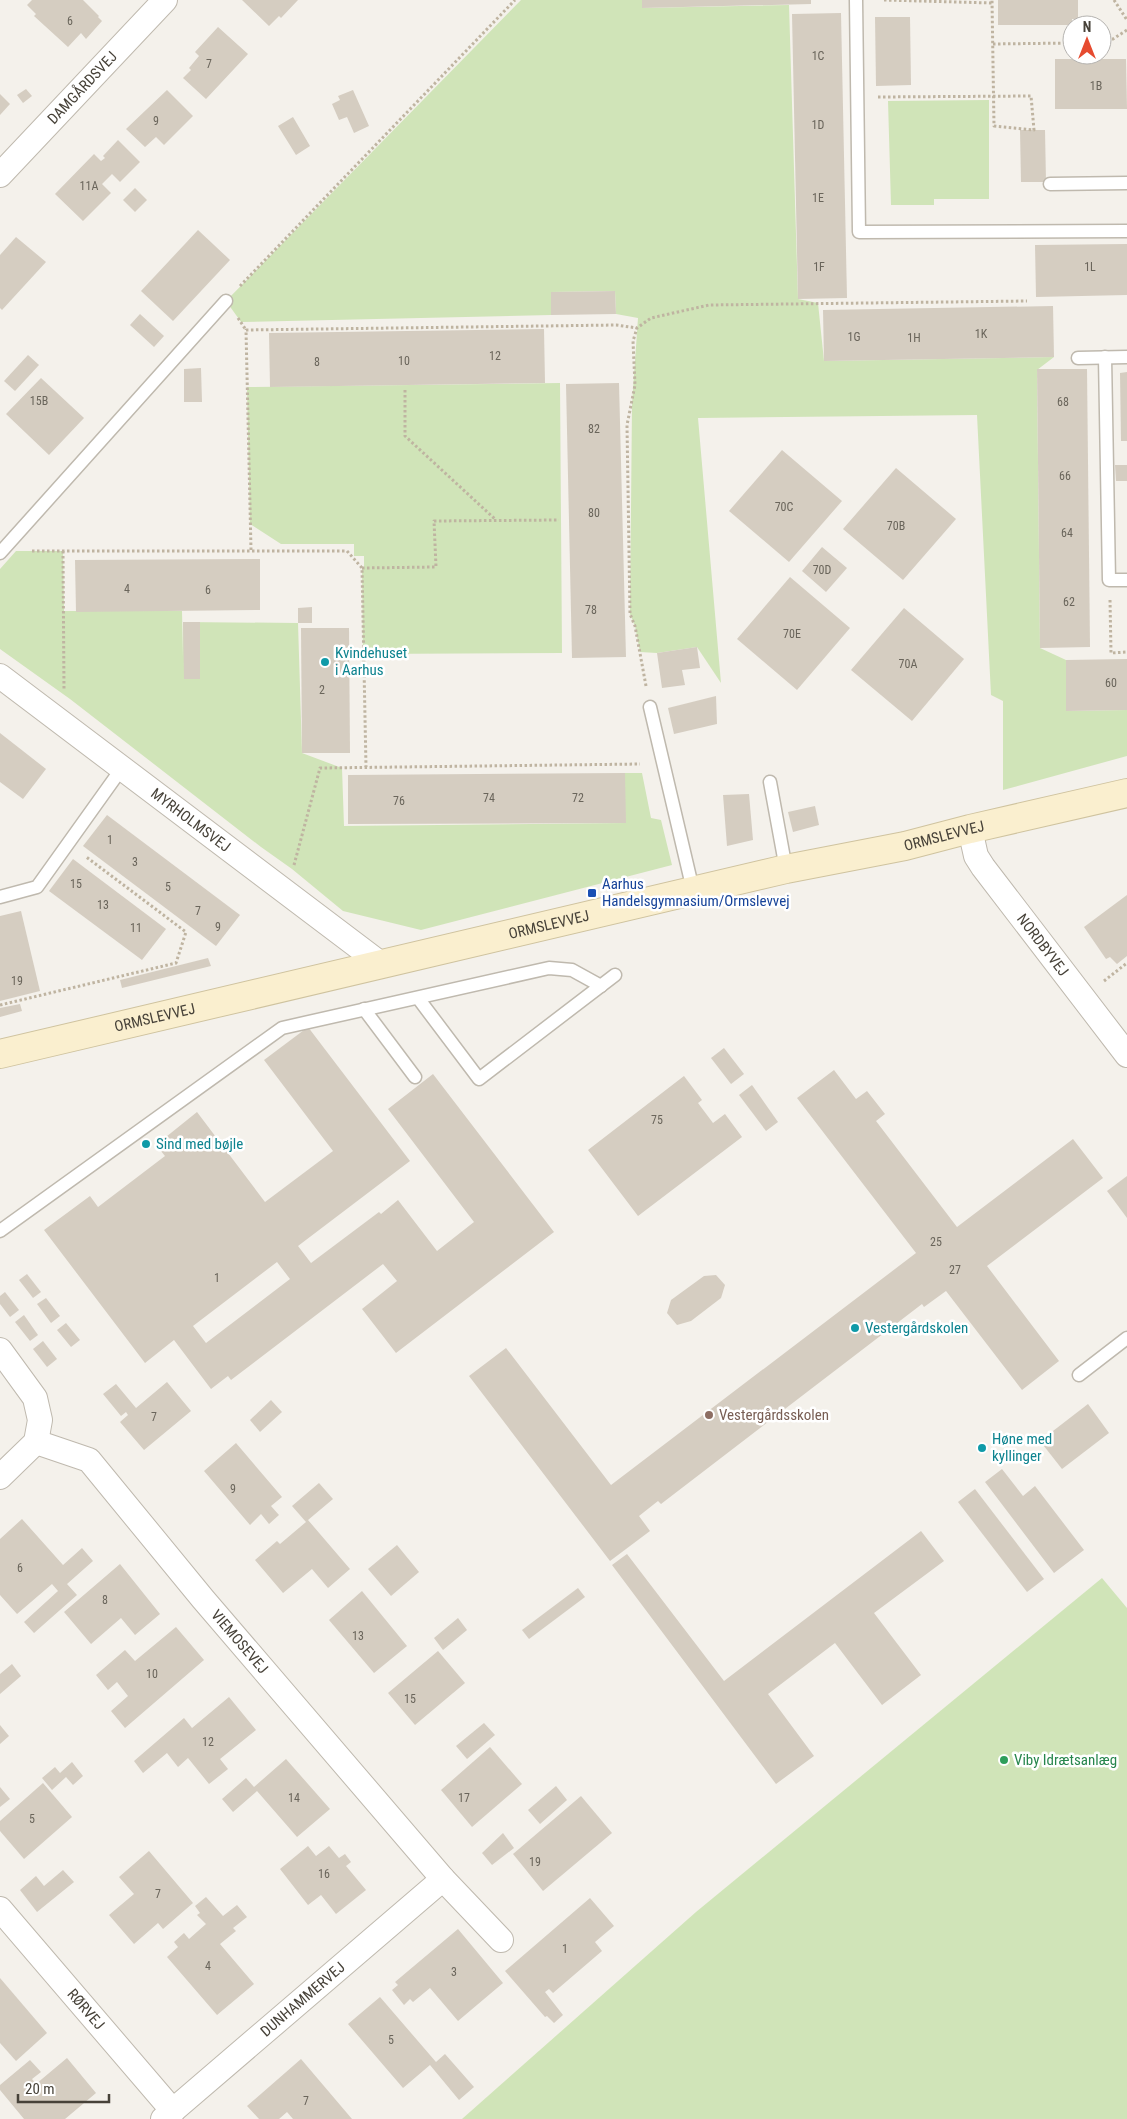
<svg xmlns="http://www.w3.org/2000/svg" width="1127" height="2119" viewBox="0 0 1127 2119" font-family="'Roboto Condensed',sans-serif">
	<rect width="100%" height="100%" fill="#f4f1eb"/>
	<g fill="#d0e4b8">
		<path d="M521 0H642V8L789 5 798 299 818 303 824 361 1054 357 1037 370 1040 648 1066 660V711L1127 710V756L1003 790V701L991 695 977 415 698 418 721 683 697 647 657 653 640 652 635 626 630 614 632 404 638 318 616 314 615 291 551 292V315L241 322 226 301Z"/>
		<path d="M989 100V199H934V205H891L888 101Z"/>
		<path d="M560 383 562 653 363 654 362 568H364V556H354V544H281L250 524 247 387Z"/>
		<path d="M16 551H63L64 611H182L183 657V622L298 623 302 753 342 768 344 826 625 823V773H642L651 818 661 820 672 865 421 930 343 911 292 869 261 847 70 699 0 649V569Z"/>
		<path d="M1102 1578 1127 1608V2119H462L696 1912Z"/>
	</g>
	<g fill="#d5cdc1" fill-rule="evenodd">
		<path d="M32 0H83L99 16 98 17 102 21 86 39 81 33 68 47 34 16 36 14 27 5Z"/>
		<path d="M242 0H298L281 18 279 16 269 26Z"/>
		<path d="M642 0H811V4L642 8Z"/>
		<path d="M998 0H1078V19H1072V25H998Z"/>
		<path d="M841 13 847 298 798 299 792 14Z"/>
		<path d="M875 17H910L911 85 876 86Z"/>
		<path d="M218 27 248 54 206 99 183 78 191 70 189 68 199 56 195 52Z"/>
		<path d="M1055 59H1126L1127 109H1055Z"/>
		<path d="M26 89 32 96 23 103 17 95Z"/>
		<path d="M167 90 193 116 164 145 156 137 145 147 126 129Z"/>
		<path d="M353 90 369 126 354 133 347 117 339 120 332 104 340 100 338 96Z"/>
		<path d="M0 94 10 104 0 115Z"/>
		<path d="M293 117 310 146 296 155 278 126Z"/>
		<path d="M1020 130H1045L1046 182H1021Z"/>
		<path d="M118 140 140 162 120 182 112 174 102 184 111 193 83 221 55 194 94 154 101 161 105 158 103 156Z"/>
		<path d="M135 188 147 200 135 212 123 200Z"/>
		<path d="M198 230 230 260 173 321 141 291Z"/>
		<path d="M16 237 46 262 2 310 0 308V255Z"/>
		<path d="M1127 244V295L1036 297 1035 245Z"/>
		<path d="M615 291 616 314 551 315V292Z"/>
		<path d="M1053 306 1054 357 824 361 823 310Z"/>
		<path d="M140 314 164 336 154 347 130 325Z"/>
		<path d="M544 329 545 383 270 387 269 333Z"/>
		<path d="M28 355 39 365 15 391 4 381Z"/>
		<path d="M201 368 202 402H184V369Z"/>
		<path d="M1037 369H1087L1090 647 1040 648Z"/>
		<path d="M1127 372V441H1121L1120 373Z"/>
		<path d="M41 378 84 418 49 455 6 414Z"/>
		<path d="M619 383 626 657 572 658 566 384Z"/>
		<path d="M782 450 842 501 789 562 729 511Z"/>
		<path d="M1115 465H1127V481H1116Z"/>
		<path d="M896 468 956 519 903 580 843 529Z"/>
		<path d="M822 547 847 568 826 592 802 571Z"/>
		<path d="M260 559V610L76 612 75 560Z"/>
		<path d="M790 577 850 628 797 690 737 639Z"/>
		<path d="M312 607V623H298V608Z"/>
		<path d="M904 608 964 659 912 721 851 670Z"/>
		<path d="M183 622H200V679H184Z"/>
		<path d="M301 628H349L350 753H302Z"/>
		<path d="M697 647 700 668 682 670 685 685 662 688 657 653Z"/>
		<path d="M1127 659V710L1066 711V660Z"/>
		<path d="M716 696 717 724 674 734 668 708Z"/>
		<path d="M0 733 46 769 23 799 0 782Z"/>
		<path d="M625 773 626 823 348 824V775Z"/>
		<path d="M749 794 753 840 727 846 723 795Z"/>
		<path d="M815 806 819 825 793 832 788 812Z"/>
		<path d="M107 815 240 915 216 946 83 846Z"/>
		<path d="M73 859 166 929 142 960 49 891Z"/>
		<path d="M1127 895V956L1117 964 1110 957 1106 959 1084 927Z"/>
		<path d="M21 911 40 991 0 1001V916Z"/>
		<path d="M208 958 211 966 122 988 120 980Z"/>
		<path d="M20 1004 22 1011 0 1017V1008Z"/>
		<path d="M308 1027 410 1161 298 1246 311 1263 379 1212 381 1214 398 1200 437 1251 474 1222 388 1109 433 1074 554 1232 396 1353 362 1309 397 1281 383 1264 231 1380 228 1376 211 1389 174 1340 145 1363 44 1230 90 1196 98 1207 165 1156 156 1145 197 1112 265 1202 333 1151 264 1060ZM277 1262 290 1279 206 1343 193 1326Z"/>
		<path d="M724 1048 744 1074 731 1084 711 1058Z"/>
		<path d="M834 1070 856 1099 867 1091 885 1114 876 1121 957 1227 1073 1139 1103 1178 987 1266 1059 1361 1022 1390 946 1291 924 1307 922 1304 661 1504 658 1501 639 1516 650 1531 610 1561 469 1376 506 1348 611 1485 916 1253 797 1098Z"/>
		<path d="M684 1076 702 1100 698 1103 713 1123 725 1114 742 1137 638 1216 588 1150Z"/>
		<path d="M752 1085 778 1122 766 1131 739 1095Z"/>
		<path d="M1127 1176V1218L1107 1191Z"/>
		<path d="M27 1274 41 1292 33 1298 19 1280Z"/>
		<path d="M716 1275 725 1285 721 1298 691 1321 677 1325 667 1313 671 1300 704 1276Z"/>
		<path d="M5 1292 19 1310 10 1317 0 1304V1296Z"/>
		<path d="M46 1298 60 1316 51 1323 37 1304Z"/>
		<path d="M24 1315 38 1335 30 1341 15 1322Z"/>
		<path d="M66 1323 80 1340 71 1347 57 1330Z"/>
		<path d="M43 1341 57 1359 47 1367 33 1349Z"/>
		<path d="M167 1382 191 1411 144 1450 120 1422 128 1415 126 1412 121 1416 103 1394 116 1384 136 1408Z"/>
		<path d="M271 1400 282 1412 260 1432 250 1420Z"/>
		<path d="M1088 1404 1109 1433 1062 1469 1040 1441Z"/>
		<path d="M236 1443 282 1497 271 1506 279 1515 269 1524 261 1514 250 1525 204 1471Z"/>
		<path d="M1002 1469 1023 1496 1035 1486 1084 1550 1054 1573 985 1482Z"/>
		<path d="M319 1483 333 1499 308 1520 350 1569 328 1588 312 1569 283 1593 255 1560 277 1541 280 1544 306 1522 292 1506Z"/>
		<path d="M975 1489 1044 1579 1027 1592 958 1502Z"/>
		<path d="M22 1519 63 1565 82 1548 93 1561 67 1584 77 1595 34 1633 24 1622 58 1591 52 1584 17 1614 0 1595V1539Z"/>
		<path d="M921 1531 944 1561 874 1613 921 1675 882 1705 835 1643 768 1694 814 1756 776 1784 612 1565 627 1554 724 1681Z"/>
		<path d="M397 1545 419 1572 391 1596 368 1569Z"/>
		<path d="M120 1564 160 1614 135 1635 121 1618 91 1644 64 1612Z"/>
		<path d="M578 1588 585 1597 529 1639 522 1630Z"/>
		<path d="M362 1591 407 1646 374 1673 329 1620Z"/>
		<path d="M458 1618 467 1630 443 1650 434 1638Z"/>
		<path d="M176 1627 204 1660 125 1728 111 1711 128 1696 117 1682 108 1690 96 1675 125 1650 135 1661Z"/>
		<path d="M438 1651 465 1683 415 1725 388 1693Z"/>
		<path d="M12 1664 21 1676 0 1694V1674Z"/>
		<path d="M229 1697 256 1730 220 1759 228 1769 209 1784 188 1758 178 1767 167 1753 143 1773 134 1761 184 1718 192 1728Z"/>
		<path d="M484 1723 495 1735 467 1759 456 1746Z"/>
		<path d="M0 1725 9 1736 0 1744Z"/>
		<path d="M490 1747 522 1784 472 1827 441 1790Z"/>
		<path d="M286 1759 330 1809 297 1837 257 1791 233 1812 222 1799 246 1778 254 1787Z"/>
		<path d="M72 1762 83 1776 73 1785 66 1777 52 1790 42 1778 55 1767 60 1773Z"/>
		<path d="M43 1783 72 1817 24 1859 0 1831V1821Z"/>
		<path d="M556 1786 567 1800 540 1824 528 1810Z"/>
		<path d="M0 1787 10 1799 0 1807Z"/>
		<path d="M581 1796 612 1833 543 1891 513 1854Z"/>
		<path d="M503 1833 514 1848 492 1865 482 1853Z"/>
		<path d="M308 1846 316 1856 329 1846 339 1858 345 1854 351 1862 346 1866 366 1890 336 1914 321 1895 308 1905 280 1869Z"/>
		<path d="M149 1851 193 1903 163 1929 158 1923 134 1944 109 1915 134 1894 119 1877Z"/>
		<path d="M63 1870 74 1882 37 1912 20 1890 36 1876 44 1886Z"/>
		<path d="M206 1897 223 1916 237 1905 247 1917 233 1928 236 1931 220 1944 254 1984 217 2015 167 1957 178 1947 174 1942 184 1933 189 1939 206 1924 197 1915 200 1913 195 1906Z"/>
		<path d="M590 1898 614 1926 595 1942 602 1951 553 1993 549 1989 545 1992 563 2015 554 2023 547 2016 545 2017 505 1971Z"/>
		<path d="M458 1929 503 1983 458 2021 430 1988 413 2002 410 1999 404 2005 392 1990 398 1985 395 1982Z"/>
		<path d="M0 1978 47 2033 16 2061 0 2043Z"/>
		<path d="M380 1997 436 2062 445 2054 474 2087 459 2100 430 2065 403 2088 348 2024Z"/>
		<path d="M67 2058 96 2093 65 2119H24L0 2090V2085L30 2060 41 2072 32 2079 36 2084Z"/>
		<path d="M301 2059 352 2119H293L287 2112 279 2119H259L247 2106Z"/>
	</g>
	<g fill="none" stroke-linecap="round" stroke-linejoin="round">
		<defs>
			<g id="lane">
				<path d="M856 0 859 232 1127 231"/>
				<path d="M1050 184 1127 183"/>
				<path d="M1105 357 1109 580H1127"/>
				<path d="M1078 358 1127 357"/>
				<path d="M0 553 226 301"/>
				<path d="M650 707 693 890"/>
				<path d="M770 782 786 869"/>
				<path d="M0 897 37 887 122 768"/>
				<path d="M418 998 479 1079 615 975"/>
				<path d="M364 1009 415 1077"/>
				<path d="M0 1231 282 1028 549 968 572 970 601 986"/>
				<path d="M1079 1375 1127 1338"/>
			</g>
			<g id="street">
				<path id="s1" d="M0 175 165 0"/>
				<path id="s2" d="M0 676 381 964"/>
				<path id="s3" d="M970 829 976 856 983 867 1127 1055"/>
				<path d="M0 1350 35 1398 40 1420 36 1442"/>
				<path id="s4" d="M36 1442 89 1460 203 1599 443 1879 501 1940"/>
				<path d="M0 1477 36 1442"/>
				<path id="s5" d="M0 1909 173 2111"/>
				<path id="s6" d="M163 2119 443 1879"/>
			</g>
			<g id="secondary">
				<path id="s7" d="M0 1054 786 869 905 846 970 829 1127 793"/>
			</g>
		</defs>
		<use href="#lane" stroke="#bfb9ae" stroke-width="15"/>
		<use href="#street" stroke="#bfb9ae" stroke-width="26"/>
		<use href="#secondary" stroke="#cfc39f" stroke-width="30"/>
		<g stroke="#bfb4a1" stroke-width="3" stroke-dasharray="2.5 2.5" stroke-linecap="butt">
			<path d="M884 0 992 3"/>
			<path d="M1114 0 1127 20"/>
			<path d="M1102 40 1113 39 1127 30"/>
			<path d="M993 44 1072 43"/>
			<path d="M878 97 1031 96 1034 130 994 126 992 0"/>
			<path d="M240 286 515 0"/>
			<path d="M238 318 246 330"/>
			<path d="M405 390V436L496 520"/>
			<path d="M251 550 246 330 616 325 637 328"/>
			<path d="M32 551H347L362 568 366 767"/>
			<path d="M63 551 64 690"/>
			<path d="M362 568 436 567 434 521 559 520"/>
			<path d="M1110 600 1111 653 1127 652"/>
			<path d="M646 686 635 626 630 614 627 425 635 385 633 341 637 328 651 318 709 305 1027 301"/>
			<path d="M294 865 320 768 640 764"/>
			<path d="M1104 981 1127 963"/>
			<path d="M0 1005 176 963 186 932 85 856"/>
		</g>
		<use href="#lane" stroke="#fff" stroke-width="12"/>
		<use href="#street" stroke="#fff" stroke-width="24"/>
		<use href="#secondary" stroke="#faefcf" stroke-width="28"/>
	</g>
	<g fill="#0f9aa8" stroke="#fff" stroke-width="2">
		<circle cx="325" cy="662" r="5"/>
		<circle cx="146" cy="1144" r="5"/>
		<circle cx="855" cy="1328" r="5"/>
		<circle cx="982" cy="1448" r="5"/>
	</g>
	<rect fill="#1a4fb4" stroke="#fff" stroke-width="2" x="587" y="888" width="10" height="10" rx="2.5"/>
	<circle fill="#8d6e63" stroke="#fff" stroke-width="2" cx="709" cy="1415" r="5"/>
	<circle fill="#2e9e5b" stroke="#fff" stroke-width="2" cx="1004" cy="1760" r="5"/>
	<g text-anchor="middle" stroke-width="5" stroke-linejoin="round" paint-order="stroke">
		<g font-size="12" fill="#6a655b">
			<text x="70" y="25">6</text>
			<text x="818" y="60">1C</text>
			<text x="209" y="68">7</text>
			<text x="1096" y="90">1B</text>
			<text x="156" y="125">9</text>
			<text x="818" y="129">1D</text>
			<text x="89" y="190">11A</text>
			<text x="818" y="202">1E</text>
			<text x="819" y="271">1F</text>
			<text x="1090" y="271">1L</text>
			<text x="981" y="338">1K</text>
			<text x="854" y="341">1G</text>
			<text x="914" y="342">1H</text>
			<text x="495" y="360">12</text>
			<text x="404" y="365">10</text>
			<text x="317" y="366">8</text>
			<text x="39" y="405">15B</text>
			<text x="1063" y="406">68</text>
			<text x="594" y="433">82</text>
			<text x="1065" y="480">66</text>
			<text x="784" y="511">70C</text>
			<text x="594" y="517">80</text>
			<text x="896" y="530">70B</text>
			<text x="1067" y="537">64</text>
			<text x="822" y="574">70D</text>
			<text x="127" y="593">4</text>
			<text x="208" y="594">6</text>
			<text x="1069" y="606">62</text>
			<text x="591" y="614">78</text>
			<text x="792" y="638">70E</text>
			<text x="908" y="668">70A</text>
			<text x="1111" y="687">60</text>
			<text x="322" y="694">2</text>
			<text x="489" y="802">74</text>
			<text x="578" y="802">72</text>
			<text x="399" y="805">76</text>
			<text x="110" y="844">1</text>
			<text x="135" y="866">3</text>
			<text x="76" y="888">15</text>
			<text x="168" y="891">5</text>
			<text x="103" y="909">13</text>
			<text x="198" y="915">7</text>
			<text x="218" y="931">9</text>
			<text x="136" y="932">11</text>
			<text x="17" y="985">19</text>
			<text x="657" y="1124">75</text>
			<text x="936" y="1246">25</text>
			<text x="955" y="1274">27</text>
			<text x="217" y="1282">1</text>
			<text x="154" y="1421">7</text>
			<text x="233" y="1493">9</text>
			<text x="20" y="1572">6</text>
			<text x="105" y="1604">8</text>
			<text x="358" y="1640">13</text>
			<text x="152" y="1678">10</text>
			<text x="410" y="1703">15</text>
			<text x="208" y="1746">12</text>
			<text x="294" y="1802">14</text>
			<text x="464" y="1802">17</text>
			<text x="32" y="1823">5</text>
			<text x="535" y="1866">19</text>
			<text x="324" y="1878">16</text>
			<text x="158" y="1898">7</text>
			<text x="565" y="1953">1</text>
			<text x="208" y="1970">4</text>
			<text x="454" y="1976">3</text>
			<text x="391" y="2044">5</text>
			<text x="306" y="2105">7</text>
		</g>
		<g font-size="15" fill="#474239" stroke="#fff">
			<text dy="5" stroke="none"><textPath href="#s1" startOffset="120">DAMGÅRDSVEJ</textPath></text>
			<text dy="5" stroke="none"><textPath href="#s2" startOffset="239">MYRHOLMSVEJ</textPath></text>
			<text dy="5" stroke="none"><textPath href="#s7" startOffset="969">ORMSLEVVEJ</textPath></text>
			<text dy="5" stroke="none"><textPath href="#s7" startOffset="564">ORMSLEVVEJ</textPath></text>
			<text dy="5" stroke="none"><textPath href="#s3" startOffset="139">NORDBYVEJ</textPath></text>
			<text dy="5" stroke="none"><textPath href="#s7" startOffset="159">ORMSLEVVEJ</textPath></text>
			<text dy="5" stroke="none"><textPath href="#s4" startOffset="292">VIEMOSEVEJ</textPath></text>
			<text dy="5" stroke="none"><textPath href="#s6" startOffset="184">DUNHAMMERVEJ</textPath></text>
			<text dy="5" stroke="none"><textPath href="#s5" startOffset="132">RØRVEJ</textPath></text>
		</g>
		<g font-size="15" fill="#0d838f" stroke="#fff" text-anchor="start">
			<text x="335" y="658">Kvindehuset<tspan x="335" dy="17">i Aarhus</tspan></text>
			<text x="156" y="1149">Sind med bøjle</text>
			<text x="865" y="1333">Vestergårdskolen</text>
			<text x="992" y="1444">Høne med<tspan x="992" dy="17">kyllinger</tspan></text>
		</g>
		<g font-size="15" fill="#164399" stroke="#fff" text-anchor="start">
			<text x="602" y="889">Aarhus<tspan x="602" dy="17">Handelsgymnasium/Ormslevvej</tspan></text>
		</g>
		<g font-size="15" fill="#785e54" stroke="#fff" text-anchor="start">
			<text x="719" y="1420">Vestergårdsskolen</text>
		</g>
		<g font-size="15" fill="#27864d" stroke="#fff" text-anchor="start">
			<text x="1014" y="1765">Viby Idrætsanlæg</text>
		</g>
	</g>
	<g transform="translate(1087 40)"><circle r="24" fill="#ffffff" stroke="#b5b3b0"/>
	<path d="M0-4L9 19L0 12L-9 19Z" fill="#e64b30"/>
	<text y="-8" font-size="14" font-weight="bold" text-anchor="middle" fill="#474239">N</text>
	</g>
	<path d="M18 2094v8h91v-8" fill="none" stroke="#474239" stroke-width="2.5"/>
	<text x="25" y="2094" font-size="15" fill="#474239" stroke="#ffffff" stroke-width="4" paint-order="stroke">20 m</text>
</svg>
